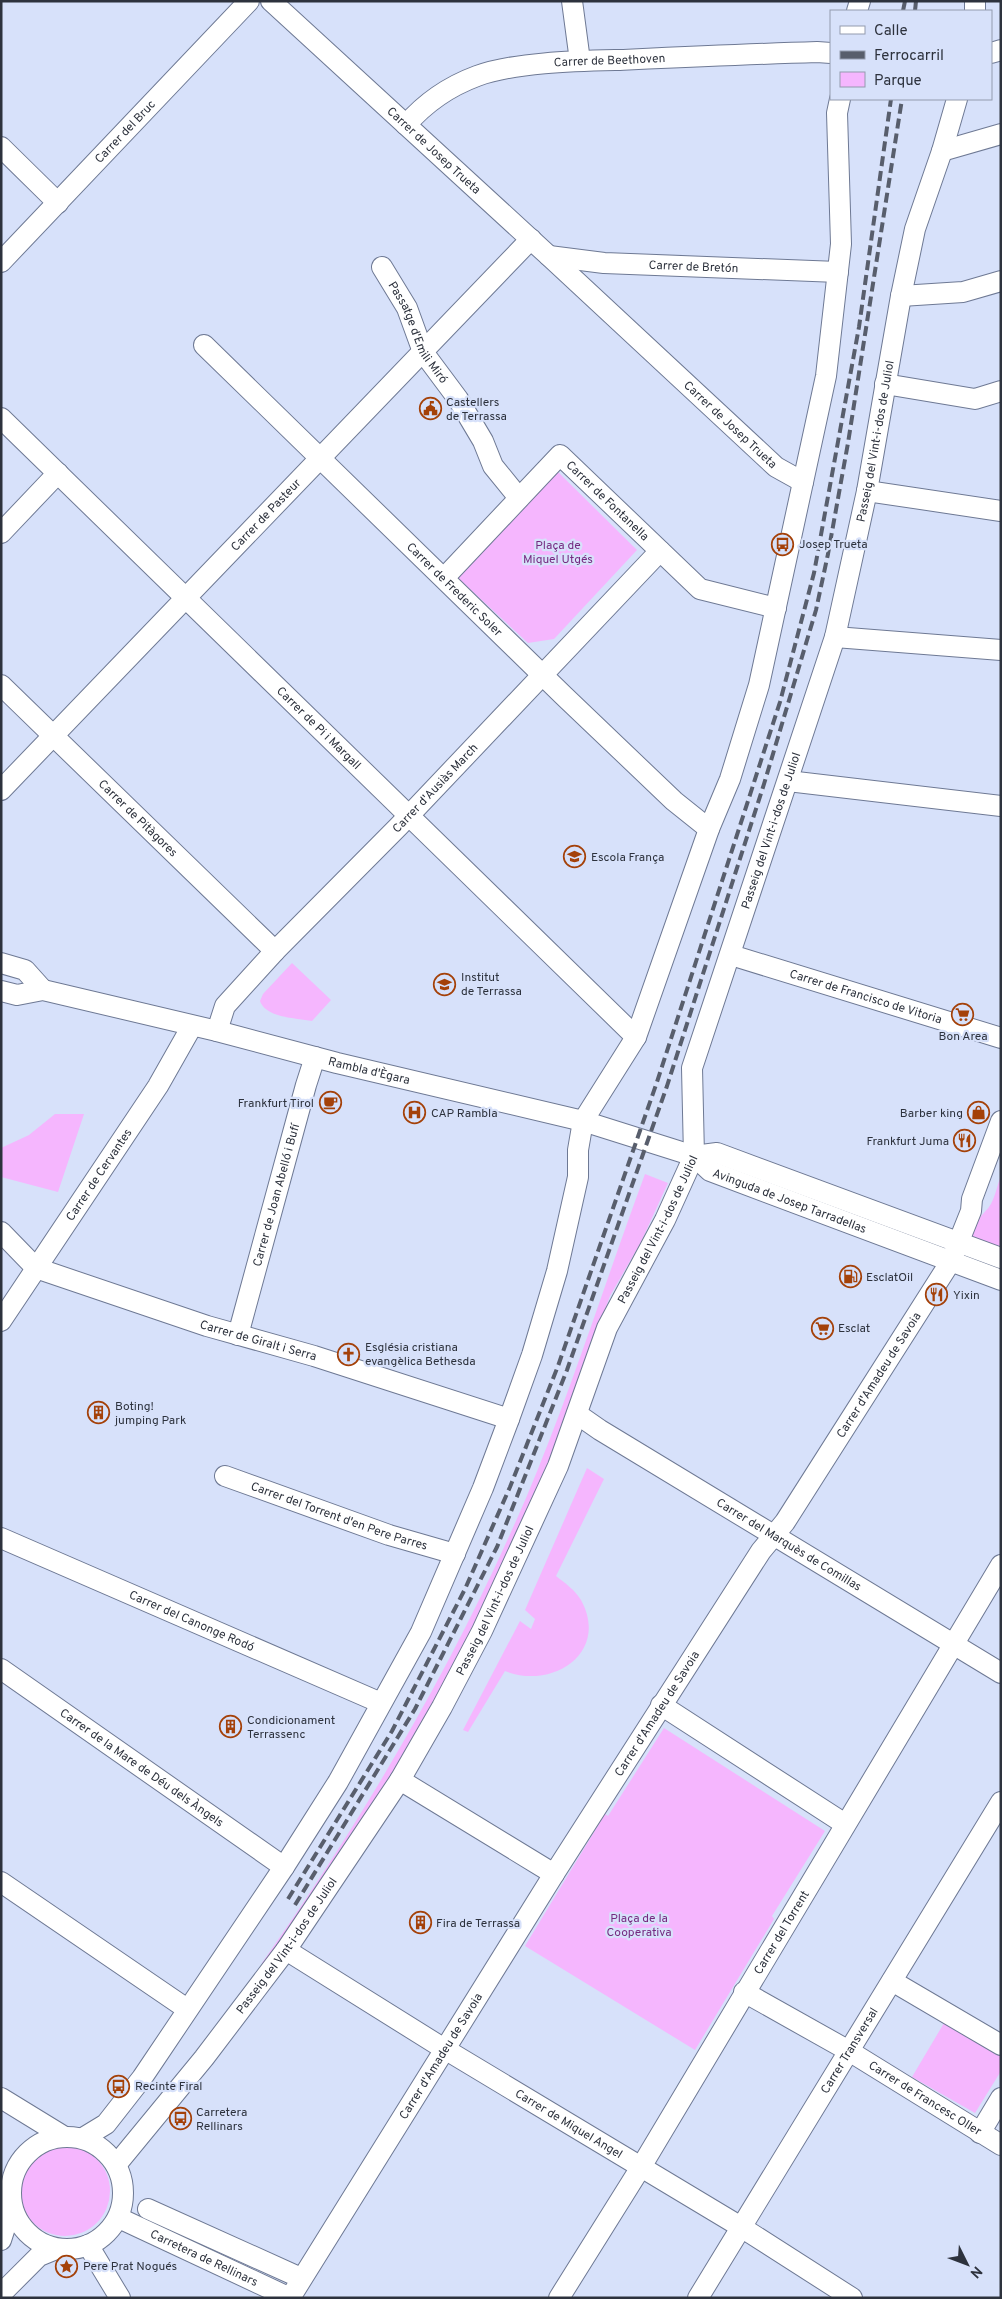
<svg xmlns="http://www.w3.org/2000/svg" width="1002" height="2299" viewBox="0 0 1002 2299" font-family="Overpass,sans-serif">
	<rect width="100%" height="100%" fill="#d7e1fa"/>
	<g fill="#f5b6fe">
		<path d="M557 471 637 550 554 639 528 643 458 578Z"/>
		<path d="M292 963 331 1000 312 1021C296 1018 266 1018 260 1001L263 994Z"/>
		<path d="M55 1114H84L58 1192 1 1177V1148L29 1135Z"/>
		<path d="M645 1174 668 1183 641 1242 610 1296 542 1483 500 1578 415 1741 266 1965 262 1963C365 1816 455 1663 526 1498 571 1392 605 1282 645 1174Z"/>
		<path d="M1001 1176V1251L972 1238C971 1224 982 1216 989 1207 995 1199 997 1185 1001 1176Z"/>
		<path d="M587 1468 604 1479 556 1576C565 1583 575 1590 581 1600 610 1653 552 1690 505 1671L468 1732 463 1730 520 1621 531 1629 535 1619 525 1610Z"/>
		<path d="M664 1728 825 1831 772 1916 774 1919 695 2050 525 1946 605 1814 608 1816Z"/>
		<path d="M947 2018 1001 2051V2071L975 2113 912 2077Z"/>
		<circle cx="65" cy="2191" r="45"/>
	</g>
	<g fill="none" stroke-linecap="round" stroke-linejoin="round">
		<defs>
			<g id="minor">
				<path id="s1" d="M271 1 549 256 776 467 803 482"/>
				<path d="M572 1 580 61"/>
				<path d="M857 11 860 1"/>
				<path d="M975 11V1"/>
				<path d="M991 53 1001 50"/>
				<path id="s2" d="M406 125C425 103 450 86 477 76 515 62 579 61 620 60 686 57 751 54 817 52L831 53"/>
				<path d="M1 147 58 203"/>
				<path d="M942 151 1001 134"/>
				<path id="s3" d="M549 256 604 263 838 272"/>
				<path id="s4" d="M1 262 249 1"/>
				<path id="s5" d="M382 267 407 308 423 352 458 399 483 441 493 466 519 498"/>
				<path d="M901 296 963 292 1001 281"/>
				<path id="s6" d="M204 345 564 696 674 801 709 829"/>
				<path d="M885 384 975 399 1001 391"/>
				<path id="s7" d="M1 418 636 1037"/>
				<path d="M867 491 1001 511"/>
				<path d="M1 533 58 473"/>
				<path id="s8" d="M444 578 560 455 700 589 776 608"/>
				<path d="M835 637 1001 650"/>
				<path id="s9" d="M1 685 275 951"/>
				<path d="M788 781 1001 806"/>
				<path id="s10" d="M1 790 531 239"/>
				<path id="s11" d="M731 955 1001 1038"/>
				<path d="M1 963 25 970 43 990"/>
				<path id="s12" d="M1 991 17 995 43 990 217 1031 337 1063 583 1121 694 1156 710 1171 1001 1280"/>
				<path id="s13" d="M217 1031 225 1006 275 951 399 826 660 551"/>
				<path d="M694 1156 717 1153 1001 1258"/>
				<path id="s14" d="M1 1232 36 1268 207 1326 314 1356 509 1419"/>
				<path id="s15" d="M1 1321 158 1086 192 1026"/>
				<path id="s16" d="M238 1335 306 1085 315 1057"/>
				<path id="s17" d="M577 1414 600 1430 1001 1673"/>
				<path id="s18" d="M225 1476 389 1535 455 1554"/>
				<path id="s19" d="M1 1538 381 1703"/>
				<path id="s20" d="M1 1669 284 1867"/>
				<path d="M661 1705 845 1824"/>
				<path d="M400 1780 554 1874"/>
				<path d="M1 1882 187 2009"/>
				<path id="s21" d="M286 1950 438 2045 741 2227 852 2298"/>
				<path d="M892 1981 1001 2045"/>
				<path id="s22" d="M744 1992 849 2051 1001 2145"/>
				<path d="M1 2098 63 2136"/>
				<path d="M980 2133 1001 2098"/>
				<circle cx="67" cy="2193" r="56"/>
				<path d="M83 2138 106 2124 142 2078 284 1867 338 1782 421 1632 483 1488 509 1419 532 1355 557 1271 578 1177V1150L583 1121 636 1037 709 829 730 779 759 685 826 376 841 244 837 113 840 99"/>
				<path id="s23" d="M116 2165 204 2058 286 1950 400 1780 442 1707 482 1631 558 1466 607 1328 665 1220 694 1156 692 1068 835 637 867 491 901 296 915 229 942 151 957 99"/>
				<path d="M148 2209 301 2278"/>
				<path id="s24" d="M119 2218 290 2298"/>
				<path d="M1 2240 11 2209"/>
				<path d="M88 2245 120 2298"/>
				<path d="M1 2294 39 2256 56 2249"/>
				<path id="s25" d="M290 2298 554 1874 761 1551 785 1522 951 1261 971 1211 972 1199 1001 1121"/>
				<path id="s26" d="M559 2298 641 2167 1001 1565"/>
				<path id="s27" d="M698 2298 1001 1802"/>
			</g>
		</defs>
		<use href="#minor" stroke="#6e7994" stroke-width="22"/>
		<use href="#minor" stroke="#fff" stroke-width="20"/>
		<g stroke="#585e6c" stroke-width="4" stroke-dasharray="10 5" stroke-linecap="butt">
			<path d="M903 11 905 1"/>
			<path d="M915 11 916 1"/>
			<path d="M288 1899 392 1731 465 1589 510 1487 558 1366 657 1082 780 702 814 573 859 327 891 99"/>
			<path d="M295 1905 415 1709 497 1547 567 1370 667 1086 764 784 816 610 828 554 848 443 902 99"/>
		</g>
	</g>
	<defs>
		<symbol id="civic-ring" viewBox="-11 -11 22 22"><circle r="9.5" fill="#d7e1fa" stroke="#a44109" stroke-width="1.5"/><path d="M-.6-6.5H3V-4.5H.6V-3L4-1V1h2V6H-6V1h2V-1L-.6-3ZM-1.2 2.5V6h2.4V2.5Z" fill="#a44109"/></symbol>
		<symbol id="bus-ring" viewBox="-11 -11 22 22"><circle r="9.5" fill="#d7e1fa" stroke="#a44109" stroke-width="1.5"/><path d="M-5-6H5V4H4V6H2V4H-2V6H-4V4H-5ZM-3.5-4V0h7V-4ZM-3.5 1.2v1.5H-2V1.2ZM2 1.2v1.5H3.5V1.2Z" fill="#a44109"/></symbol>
		<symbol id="school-ring" viewBox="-11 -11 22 22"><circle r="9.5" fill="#d7e1fa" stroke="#a44109" stroke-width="1.5"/><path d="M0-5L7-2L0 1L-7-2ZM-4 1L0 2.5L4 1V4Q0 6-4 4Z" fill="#a44109"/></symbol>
		<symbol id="supermarket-ring" viewBox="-11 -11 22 22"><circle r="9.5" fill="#d7e1fa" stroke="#a44109" stroke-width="1.5"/><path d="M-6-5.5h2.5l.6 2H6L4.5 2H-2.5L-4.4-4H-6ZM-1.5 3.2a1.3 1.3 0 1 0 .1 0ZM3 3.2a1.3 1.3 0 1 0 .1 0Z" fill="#a44109"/></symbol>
		<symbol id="cafe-ring" viewBox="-11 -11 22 22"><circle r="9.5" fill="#d7e1fa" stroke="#a44109" stroke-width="1.5"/><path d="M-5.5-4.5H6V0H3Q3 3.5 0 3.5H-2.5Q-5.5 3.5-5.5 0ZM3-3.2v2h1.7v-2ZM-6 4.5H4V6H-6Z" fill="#a44109"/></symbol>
		<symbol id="hospital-ring" viewBox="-11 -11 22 22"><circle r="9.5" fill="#d7e1fa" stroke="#a44109" stroke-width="1.5"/><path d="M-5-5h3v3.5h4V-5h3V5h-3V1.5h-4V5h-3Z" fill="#a44109"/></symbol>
		<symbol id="shop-ring" viewBox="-11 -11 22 22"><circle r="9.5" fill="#d7e1fa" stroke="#a44109" stroke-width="1.5"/><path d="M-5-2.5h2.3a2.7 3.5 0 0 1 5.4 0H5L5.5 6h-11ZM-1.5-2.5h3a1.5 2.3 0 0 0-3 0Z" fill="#a44109"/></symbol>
		<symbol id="restaurant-ring" viewBox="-11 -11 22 22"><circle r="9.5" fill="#d7e1fa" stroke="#a44109" stroke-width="1.5"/><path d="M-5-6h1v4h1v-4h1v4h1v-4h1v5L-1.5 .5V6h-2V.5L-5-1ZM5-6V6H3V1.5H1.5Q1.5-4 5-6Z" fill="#a44109"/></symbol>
		<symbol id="fuel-ring" viewBox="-11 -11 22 22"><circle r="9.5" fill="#d7e1fa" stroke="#a44109" stroke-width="1.5"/><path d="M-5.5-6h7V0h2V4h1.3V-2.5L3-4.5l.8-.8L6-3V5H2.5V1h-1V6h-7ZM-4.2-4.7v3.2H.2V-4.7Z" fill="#a44109"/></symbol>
		<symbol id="church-ring" viewBox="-11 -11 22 22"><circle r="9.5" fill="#d7e1fa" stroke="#a44109" stroke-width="1.5"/><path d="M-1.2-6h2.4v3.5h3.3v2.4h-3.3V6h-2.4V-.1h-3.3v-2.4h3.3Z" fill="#a44109"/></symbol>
		<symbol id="building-ring" viewBox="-11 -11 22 22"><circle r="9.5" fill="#d7e1fa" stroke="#a44109" stroke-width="1.5"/><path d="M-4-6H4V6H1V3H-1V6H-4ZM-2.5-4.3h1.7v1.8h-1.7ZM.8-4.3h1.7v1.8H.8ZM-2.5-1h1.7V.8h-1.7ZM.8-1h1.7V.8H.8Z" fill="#a44109"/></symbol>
		<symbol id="sight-ring" viewBox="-11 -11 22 22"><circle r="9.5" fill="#d7e1fa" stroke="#a44109" stroke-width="1.5"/><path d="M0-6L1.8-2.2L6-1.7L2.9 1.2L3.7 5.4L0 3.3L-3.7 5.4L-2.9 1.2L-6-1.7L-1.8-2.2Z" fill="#a44109"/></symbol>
	</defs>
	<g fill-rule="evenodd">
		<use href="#civic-ring" x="418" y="396" width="25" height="25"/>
		<use href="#bus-ring" x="770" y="532" width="25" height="25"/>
		<use href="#school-ring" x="562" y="844" width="25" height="25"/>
		<use href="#school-ring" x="432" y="972" width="25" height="25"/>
		<use href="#supermarket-ring" x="950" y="1002" width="25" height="25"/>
		<use href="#cafe-ring" x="318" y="1090" width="25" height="25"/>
		<use href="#hospital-ring" x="402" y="1100" width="25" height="25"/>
		<use href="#shop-ring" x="966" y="1100" width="25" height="25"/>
		<use href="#restaurant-ring" x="952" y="1128" width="25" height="25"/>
		<use href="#fuel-ring" x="838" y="1264" width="25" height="25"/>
		<use href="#restaurant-ring" x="924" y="1282" width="25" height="25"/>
		<use href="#supermarket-ring" x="810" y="1316" width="25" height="25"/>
		<use href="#church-ring" x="336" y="1342" width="25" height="25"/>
		<use href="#building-ring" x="86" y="1400" width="25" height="25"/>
		<use href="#building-ring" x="218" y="1714" width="25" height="25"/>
		<use href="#building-ring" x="408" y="1910" width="25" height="25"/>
		<use href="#bus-ring" x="106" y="2074" width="25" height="25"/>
		<use href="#bus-ring" x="168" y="2106" width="25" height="25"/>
		<use href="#sight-ring" x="54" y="2254" width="25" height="25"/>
	</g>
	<g text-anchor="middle" stroke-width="4.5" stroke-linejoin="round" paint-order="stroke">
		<g font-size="12" fill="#2d323d" stroke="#d7e1fa">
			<text dy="4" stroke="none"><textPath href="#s2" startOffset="221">Carrer de Beethoven</textPath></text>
			<text dy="4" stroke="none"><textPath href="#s4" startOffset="180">Carrer del Bruc</textPath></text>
			<text dy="4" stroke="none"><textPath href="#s1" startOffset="221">Carrer de Josep Trueta</textPath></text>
			<text dy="4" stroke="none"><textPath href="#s3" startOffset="145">Carrer de Bretón</textPath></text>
			<text dy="4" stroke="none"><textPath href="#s5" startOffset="75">Passatge d'Emili Miró</textPath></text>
			<text dy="4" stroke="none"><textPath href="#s1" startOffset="625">Carrer de Josep Trueta</textPath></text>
			<text dy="4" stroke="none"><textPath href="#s23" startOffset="1912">Passeig del Vint-i-dos de Juliol</textPath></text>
			<text dy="4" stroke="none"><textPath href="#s8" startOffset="235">Carrer de Fontanella</textPath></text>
			<text dy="4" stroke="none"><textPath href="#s10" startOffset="382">Carrer de Pasteur</textPath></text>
			<text dy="4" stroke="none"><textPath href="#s6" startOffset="350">Carrer de Frederic Soler</textPath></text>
			<text dy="4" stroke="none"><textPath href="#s7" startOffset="444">Carrer de Pi i Margall</textPath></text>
			<text dy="4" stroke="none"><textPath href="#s13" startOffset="329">Carrer d'Ausiàs March</textPath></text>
			<text dy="4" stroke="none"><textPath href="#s9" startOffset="191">Carrer de Pitàgores</textPath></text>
			<text dy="4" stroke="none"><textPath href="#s23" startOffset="1508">Passeig del Vint-i-dos de Juliol</textPath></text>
			<text dy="4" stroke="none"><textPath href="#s11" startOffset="141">Carrer de Francisco de Vitoria</textPath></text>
			<text dy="4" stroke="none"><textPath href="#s12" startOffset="379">Rambla d'Ègara</textPath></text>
			<text dy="4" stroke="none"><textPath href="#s15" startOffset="176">Carrer de Cervantes</textPath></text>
			<text dy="4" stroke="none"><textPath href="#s16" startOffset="145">Carrer de Joan Abelló i Bufí</textPath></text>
			<text dy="4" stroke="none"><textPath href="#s12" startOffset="822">Avinguda de Josep Tarradellas</textPath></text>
			<text dy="4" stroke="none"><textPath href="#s23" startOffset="1088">Passeig del Vint-i-dos de Juliol</textPath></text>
			<text dy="4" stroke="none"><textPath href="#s14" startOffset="284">Carrer de Giralt i Serra</textPath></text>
			<text dy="4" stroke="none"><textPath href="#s25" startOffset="1095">Carrer d'Amadeu de Savoia</textPath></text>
			<text dy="4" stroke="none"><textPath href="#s18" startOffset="121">Carrer del Torrent d'en Pere Parres</textPath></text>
			<text dy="4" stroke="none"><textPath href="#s17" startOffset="249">Carrer del Marquès de Comillas</textPath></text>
			<text dy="4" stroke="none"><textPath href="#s23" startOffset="682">Passeig del Vint-i-dos de Juliol</textPath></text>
			<text dy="4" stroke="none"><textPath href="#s19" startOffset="208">Carrer del Canonge Rodó</textPath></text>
			<text dy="4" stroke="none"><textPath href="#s25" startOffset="690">Carrer d'Amadeu de Savoia</textPath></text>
			<text dy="4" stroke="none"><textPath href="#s20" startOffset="172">Carrer de la Mare de Déu dels Àngels</textPath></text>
			<text dy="4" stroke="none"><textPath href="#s26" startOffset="428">Carrer del Torrent</textPath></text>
			<text dy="4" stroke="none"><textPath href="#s23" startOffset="278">Passeig del Vint-i-dos de Juliol</textPath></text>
			<text dy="4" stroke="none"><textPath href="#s27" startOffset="290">Carrer Transversal</textPath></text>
			<text dy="4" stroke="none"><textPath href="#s25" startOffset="285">Carrer d'Amadeu de Savoia</textPath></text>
			<text dy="4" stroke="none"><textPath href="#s22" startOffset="210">Carrer de Francesc Oller</textPath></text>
			<text dy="4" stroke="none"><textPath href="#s21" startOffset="332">Carrer de Miquel Angel</textPath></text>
			<text dy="4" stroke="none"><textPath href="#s24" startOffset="94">Carretera de Rellinars</textPath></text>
		</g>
		<g font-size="12" fill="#2d323d" stroke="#d7e1fa" text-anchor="start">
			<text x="446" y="406">Castellers<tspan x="446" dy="14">de Terrassa</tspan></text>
			<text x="799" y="548">Josep Trueta</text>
			<text x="591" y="861">Escola França</text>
			<text x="461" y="981">Institut<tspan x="461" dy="14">de Terrassa</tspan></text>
			<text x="963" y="1040" text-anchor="middle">Bon Area</text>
			<text x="314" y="1107" text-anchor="end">Frankfurt Tirol</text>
			<text x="431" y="1117">CAP Rambla</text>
			<text x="963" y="1117" text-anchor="end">Barber king</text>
			<text x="949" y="1145" text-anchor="end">Frankfurt Juma</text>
			<text x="866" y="1281">EsclatOil</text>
			<text x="953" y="1299">Yixin</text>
			<text x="838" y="1332">Esclat</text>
			<text x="365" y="1351">Església cristiana<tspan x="365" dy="14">evangèlica Bethesda</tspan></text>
			<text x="115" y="1410">Boting!<tspan x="115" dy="14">jumping Park</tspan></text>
			<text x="247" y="1724">Condicionament<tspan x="247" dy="14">Terrassenc</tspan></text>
			<text x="436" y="1927">Fira de Terrassa</text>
			<text x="135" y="2090">Recinte Firal</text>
			<text x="196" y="2116">Carretera<tspan x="196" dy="14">Rellinars</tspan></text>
			<text x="83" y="2270">Pere Prat Nogués</text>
		</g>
		<g font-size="12" fill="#752a80" stroke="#d7e1fa">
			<text x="558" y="549">Plaça de<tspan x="558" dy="14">Miquel Utgés</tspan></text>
			<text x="639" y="1922">Plaça de la<tspan x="639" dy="14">Cooperativa</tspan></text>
		</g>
	</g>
	<rect width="1002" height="2299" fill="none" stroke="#2d323d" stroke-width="5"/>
	<rect x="830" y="10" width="162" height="90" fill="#d7e1fa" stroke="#939bae"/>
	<rect x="840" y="26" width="25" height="8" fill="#ffffff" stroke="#939bae"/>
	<text x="874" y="35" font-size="15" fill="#2d323d">Calle</text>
	<rect x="840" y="51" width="25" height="8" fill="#585e6c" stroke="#939bae"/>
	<text x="874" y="60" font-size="15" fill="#2d323d">Ferrocarril</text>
	<rect x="840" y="72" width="25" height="15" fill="#f5b6fe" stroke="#939bae"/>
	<text x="874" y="85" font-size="15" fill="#2d323d">Parque</text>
	<g transform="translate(967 2264) rotate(132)" stroke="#d7e1fa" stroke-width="4" paint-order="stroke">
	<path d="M0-4L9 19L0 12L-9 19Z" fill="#2d323d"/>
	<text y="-8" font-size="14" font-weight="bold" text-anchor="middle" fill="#2d323d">N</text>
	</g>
</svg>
